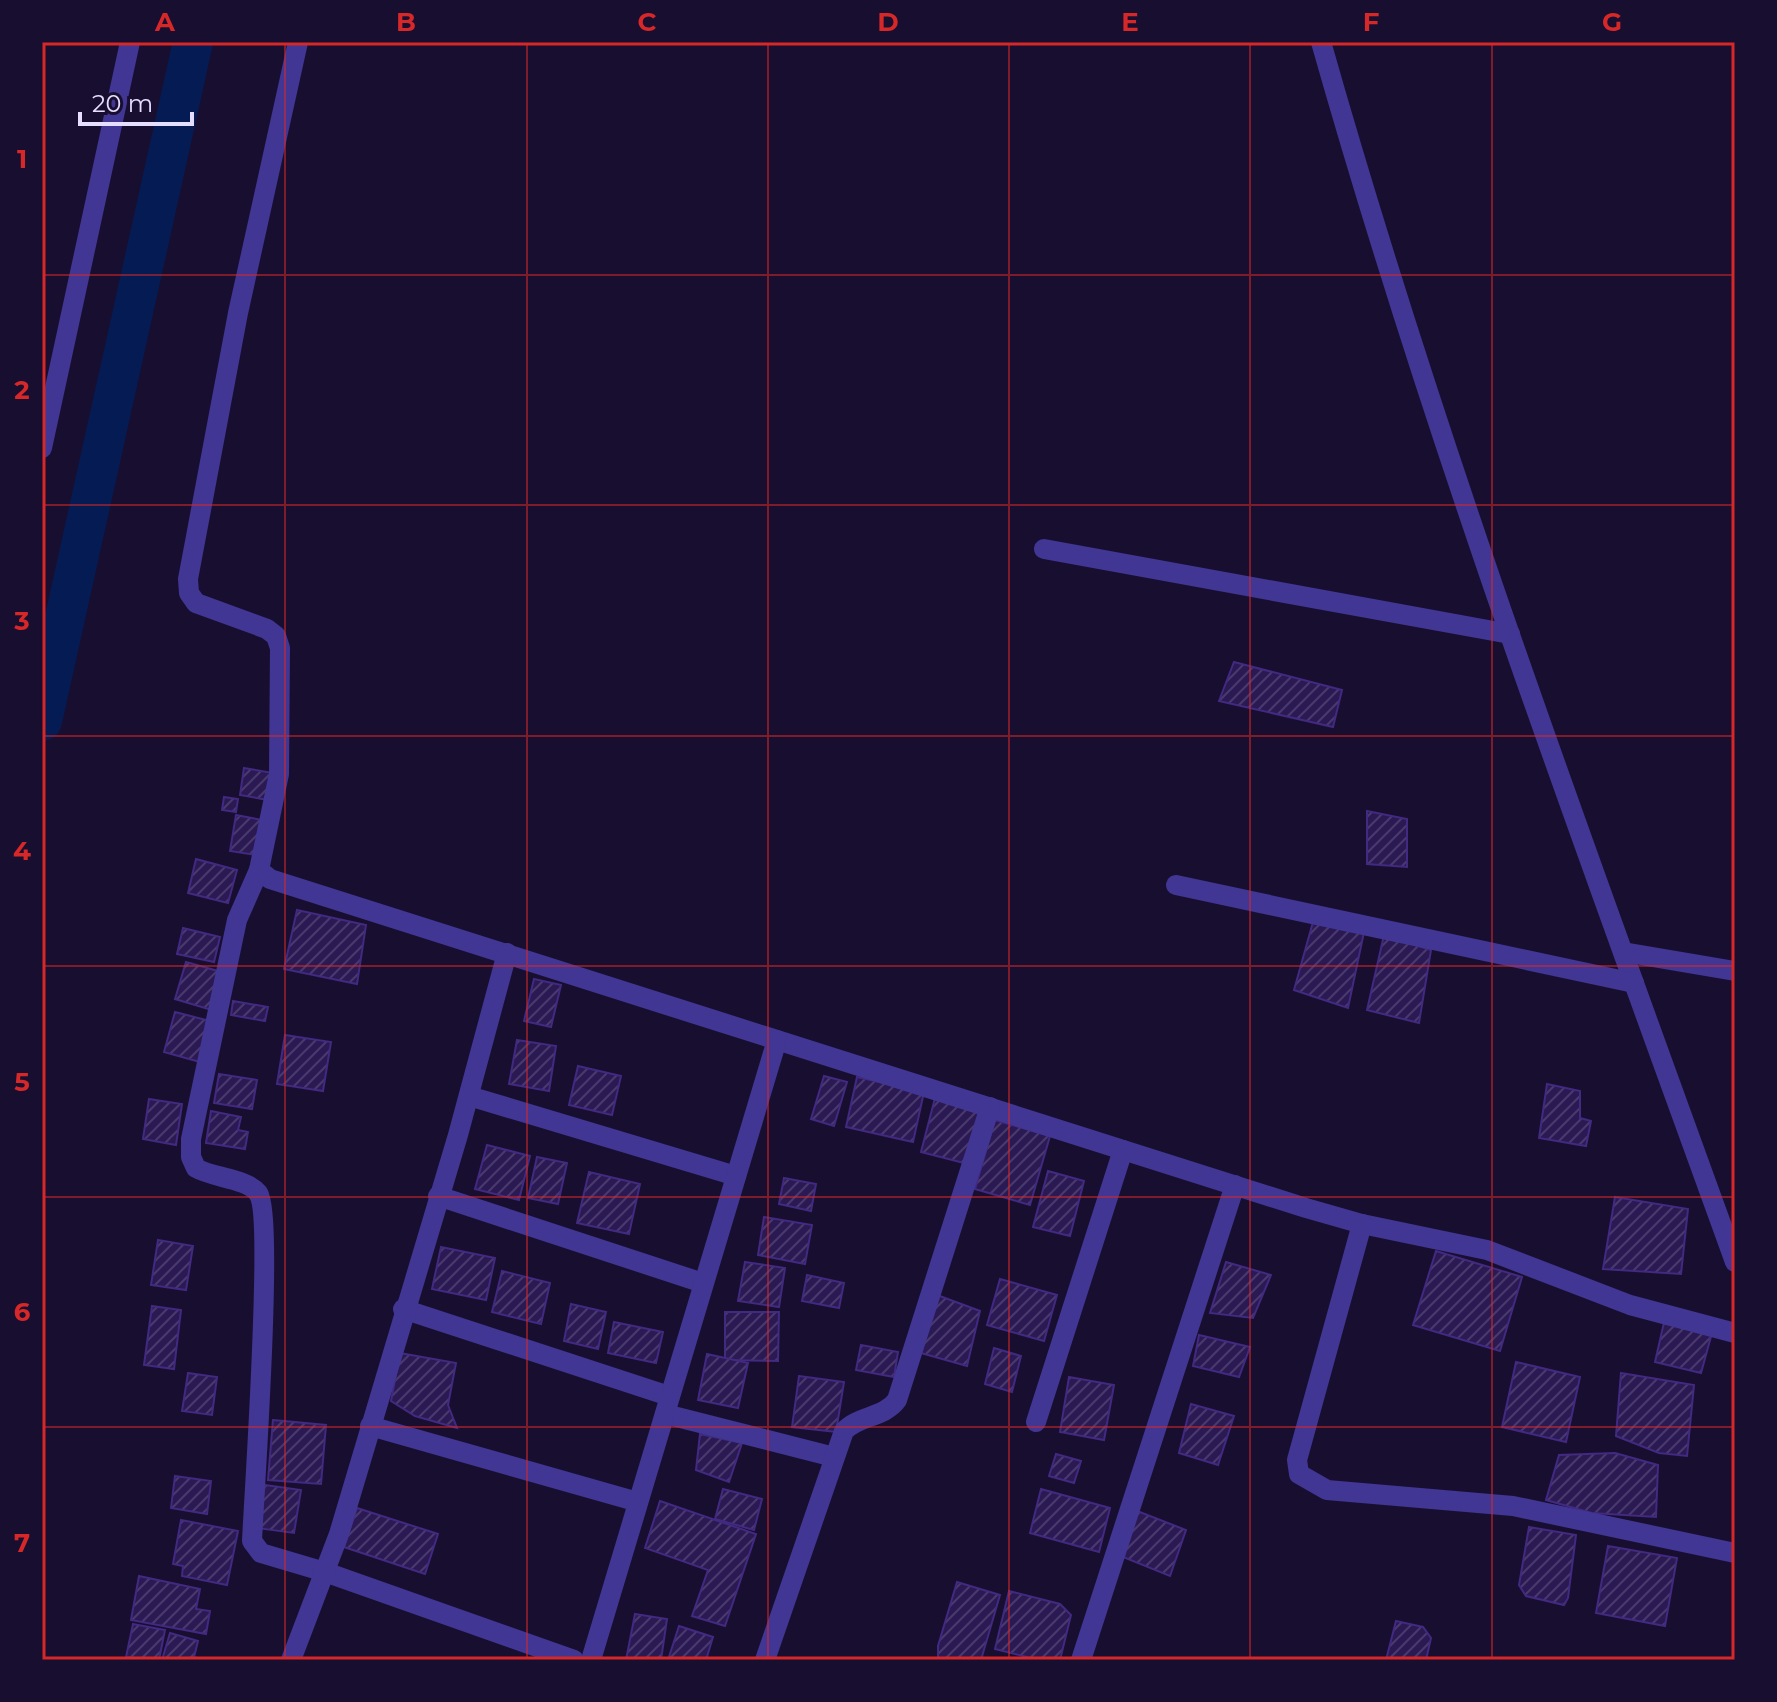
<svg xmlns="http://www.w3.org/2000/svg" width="1777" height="1702" viewBox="0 0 1777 1702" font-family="Montserrat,sans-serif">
	<defs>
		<pattern id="building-hatch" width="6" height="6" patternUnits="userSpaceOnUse" patternTransform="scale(2)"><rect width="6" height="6" fill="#2a1953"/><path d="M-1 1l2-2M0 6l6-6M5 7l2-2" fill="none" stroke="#493a6d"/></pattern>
	</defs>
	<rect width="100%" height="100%" fill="#180f30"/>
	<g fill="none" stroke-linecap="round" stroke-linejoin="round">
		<path stroke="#051b53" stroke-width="40" d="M42 721 193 42"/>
	</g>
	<g fill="url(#building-hatch)" stroke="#422981" stroke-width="2">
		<path d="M1234 662 1342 690 1333 727 1219 701Z"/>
		<path d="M244 768 273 773 268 800 240 795Z"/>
		<path d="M224 797 238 799 236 812 222 810Z"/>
		<path d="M1367 811 1407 819V867L1367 864Z"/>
		<path d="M236 815 262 820 256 855 230 851Z"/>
		<path d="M196 859 237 870 228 903 188 893Z"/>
		<path d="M297 910 366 925 357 984 284 969Z"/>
		<path d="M1313 922 1364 932 1348 1008 1294 990Z"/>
		<path d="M183 928 220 937 214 962 177 954Z"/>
		<path d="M1384 935 1431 950 1419 1023 1367 1010Z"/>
		<path d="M186 962 225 973 215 1011 175 999Z"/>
		<path d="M534 979 561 985 551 1027 524 1021Z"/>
		<path d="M233 1001 268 1007 265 1021 231 1015Z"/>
		<path d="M175 1012 210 1021 200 1062 164 1052Z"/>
		<path d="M285 1035 331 1042 323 1091 277 1084Z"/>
		<path d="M517 1040 556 1046 549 1091 509 1084Z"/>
		<path d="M578 1066 621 1076 612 1115 569 1105Z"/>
		<path d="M219 1074 257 1080 252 1109 214 1103Z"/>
		<path d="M824 1076 847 1082 834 1126 811 1119Z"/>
		<path d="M857 1077 924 1092 913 1142 846 1127Z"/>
		<path d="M1547 1084 1580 1091V1118L1591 1121 1586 1146 1539 1138Z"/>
		<path d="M935 1098 982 1110 968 1164 921 1152Z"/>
		<path d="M149 1099 182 1104 176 1145 143 1139Z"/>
		<path d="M211 1111 241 1117 238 1130 248 1132 245 1149 206 1143Z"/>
		<path d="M995 1120 1050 1136 1030 1205 975 1189Z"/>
		<path d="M487 1145 530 1156 519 1200 475 1189Z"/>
		<path d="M537 1157 567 1163 558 1204 528 1198Z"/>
		<path d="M1048 1171 1084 1181 1070 1236 1033 1227Z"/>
		<path d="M589 1172 640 1184 629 1234 577 1223Z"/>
		<path d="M784 1178 816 1184 811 1211 779 1204Z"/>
		<path d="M1615 1197 1688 1209 1681 1274 1603 1269Z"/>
		<path d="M764 1217 812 1225 805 1264 758 1255Z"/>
		<path d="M158 1240 193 1246 186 1290 151 1285Z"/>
		<path d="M441 1247 495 1258 486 1300 432 1289Z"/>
		<path d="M1436 1251 1522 1277 1500 1351 1413 1325Z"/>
		<path d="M745 1262 785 1268 779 1307 738 1301Z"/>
		<path d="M1226 1262 1271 1275 1253 1318 1210 1313Z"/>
		<path d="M502 1271 550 1283 541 1324 492 1312Z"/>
		<path d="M807 1275 844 1283 839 1308 802 1301Z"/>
		<path d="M1000 1279 1057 1295 1044 1341 987 1325Z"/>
		<path d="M937 1295 980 1311 967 1366 921 1353Z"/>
		<path d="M571 1304 606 1312 598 1349 564 1341Z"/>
		<path d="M152 1306 181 1310 174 1369 144 1365Z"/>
		<path d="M725 1312H779L778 1361 725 1360Z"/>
		<path d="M1665 1318 1712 1333 1701 1373 1655 1362Z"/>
		<path d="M614 1322 663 1332 656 1363 608 1353Z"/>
		<path d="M1199 1335 1250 1347 1239 1377 1193 1366Z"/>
		<path d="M861 1345 898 1352 894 1377 856 1370Z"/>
		<path d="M994 1348 1021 1356 1012 1392 985 1384Z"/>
		<path d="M400 1353 456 1363 448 1405 457 1428 415 1416 391 1401Z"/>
		<path d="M707 1354 748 1363 738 1408 698 1400Z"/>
		<path d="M1516 1362 1580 1377 1566 1442 1502 1427Z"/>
		<path d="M188 1373 217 1377 212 1415 182 1411Z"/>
		<path d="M1621 1373 1694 1385 1687 1456 1659 1453 1616 1436Z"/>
		<path d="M799 1376 844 1382 836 1432 792 1427Z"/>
		<path d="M1069 1377 1114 1385 1104 1440 1060 1432Z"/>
		<path d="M1191 1404 1234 1416 1218 1465 1179 1453Z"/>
		<path d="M273 1420 326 1425 321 1484 268 1480Z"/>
		<path d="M700 1434 742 1443 729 1482 696 1470Z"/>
		<path d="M1615 1453 1658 1465 1656 1517 1592 1513 1546 1500 1559 1455Z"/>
		<path d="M1056 1454 1081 1461 1074 1483 1049 1476Z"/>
		<path d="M175 1476 211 1481 207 1514 171 1508Z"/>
		<path d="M265 1485 301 1490 294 1533 257 1528Z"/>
		<path d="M723 1489 762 1499 754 1530 715 1519Z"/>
		<path d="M1041 1489 1110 1508 1099 1552 1030 1533Z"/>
		<path d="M660 1501 756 1534 725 1626 692 1616 708 1570 645 1548Z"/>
		<path d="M357 1508 438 1534 425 1574 344 1547Z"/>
		<path d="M1132 1509 1186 1530 1170 1576 1118 1555Z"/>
		<path d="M181 1520 238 1531 227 1585 182 1576 183 1566 173 1564Z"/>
		<path d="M1529 1527 1576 1535 1568 1598 1564 1605 1526 1596 1519 1585Z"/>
		<path d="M1608 1546 1677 1558 1665 1626 1596 1613Z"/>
		<path d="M139 1576 200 1589 196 1609 210 1611 206 1634 131 1620Z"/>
		<path d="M957 1582 1000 1595 981 1660H938V1646Z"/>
		<path d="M1009 1591 1060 1604 1071 1615 1060 1660H1039L995 1649Z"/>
		<path d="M635 1614 667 1619 661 1660H626Z"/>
		<path d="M1396 1621 1423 1627 1431 1638 1426 1660H1386Z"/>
		<path d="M133 1624 165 1630 159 1660 126 1657Z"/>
		<path d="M679 1626 713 1637 706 1660H668Z"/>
		<path d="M170 1633 198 1641 194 1657 204 1660H162Z"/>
	</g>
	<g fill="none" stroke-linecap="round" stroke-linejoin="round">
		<g stroke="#413694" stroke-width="20">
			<path d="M298 42 238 313 188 579 189 593 196 603 267 629 276 636 280 648 279 774 259 870 270 879 1306 1208 1362 1224 1487 1250 1630 1305 1735 1333"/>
			<path d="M1321 42C1438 455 1589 858 1735 1262"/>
			<path d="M42 448 130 42"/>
			<path d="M1044 549 1510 634"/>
			<path d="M259 870 237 920 191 1139V1157L196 1168C213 1178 246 1178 258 1193 274 1215 254 1495 252 1541L261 1553 325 1572 574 1660"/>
			<path d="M1176 885 1634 983"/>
			<path d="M1623 952 1735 971"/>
			<path d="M469 1096 736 1176"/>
			<path d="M438 1196 703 1283"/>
			<path d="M1362 1224 1297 1460 1299 1474 1327 1490 1513 1506 1735 1553"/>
			<path d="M403 1309 669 1396"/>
			<path d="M665 1414 834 1457"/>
			<path d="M1036 1422 1123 1150"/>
			<path d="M370 1426 638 1502"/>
			<path d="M291 1660 339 1534 458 1135 507 953"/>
			<path d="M591 1660 777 1040"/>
			<path d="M765 1660 844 1431C859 1415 884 1418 897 1400L990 1107"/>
			<path d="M1081 1660 1235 1185"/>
		</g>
	</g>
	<path fill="none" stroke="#d62828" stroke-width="2" stroke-opacity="0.55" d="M285 42V1660M527 42V1660M768 42V1660M1009 42V1660M1250 42V1660M1492 42V1660M42 275H1735M42 505H1735M42 736H1735M42 966H1735M42 1197H1735M42 1427H1735"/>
	<rect width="1777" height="1702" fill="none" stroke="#180f30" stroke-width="88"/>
	<path d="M80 112v12h112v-12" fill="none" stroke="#e5deff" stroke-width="4"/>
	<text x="92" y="112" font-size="24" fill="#e5deff" stroke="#180f30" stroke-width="6" paint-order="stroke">20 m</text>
	<rect x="44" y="44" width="1689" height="1614" fill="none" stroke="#d62828" stroke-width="3"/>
	<g font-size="26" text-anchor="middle" font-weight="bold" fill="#d62828">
		<text x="165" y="31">A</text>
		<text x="406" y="31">B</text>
		<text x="647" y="31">C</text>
		<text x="888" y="31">D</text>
		<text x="1130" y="31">E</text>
		<text x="1371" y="31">F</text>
		<text x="1612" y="31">G</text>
		<text x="22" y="168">1</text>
		<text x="22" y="399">2</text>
		<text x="22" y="630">3</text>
		<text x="22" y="860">4</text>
		<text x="22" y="1091">5</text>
		<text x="22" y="1321">6</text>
		<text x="22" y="1552">7</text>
	</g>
</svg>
